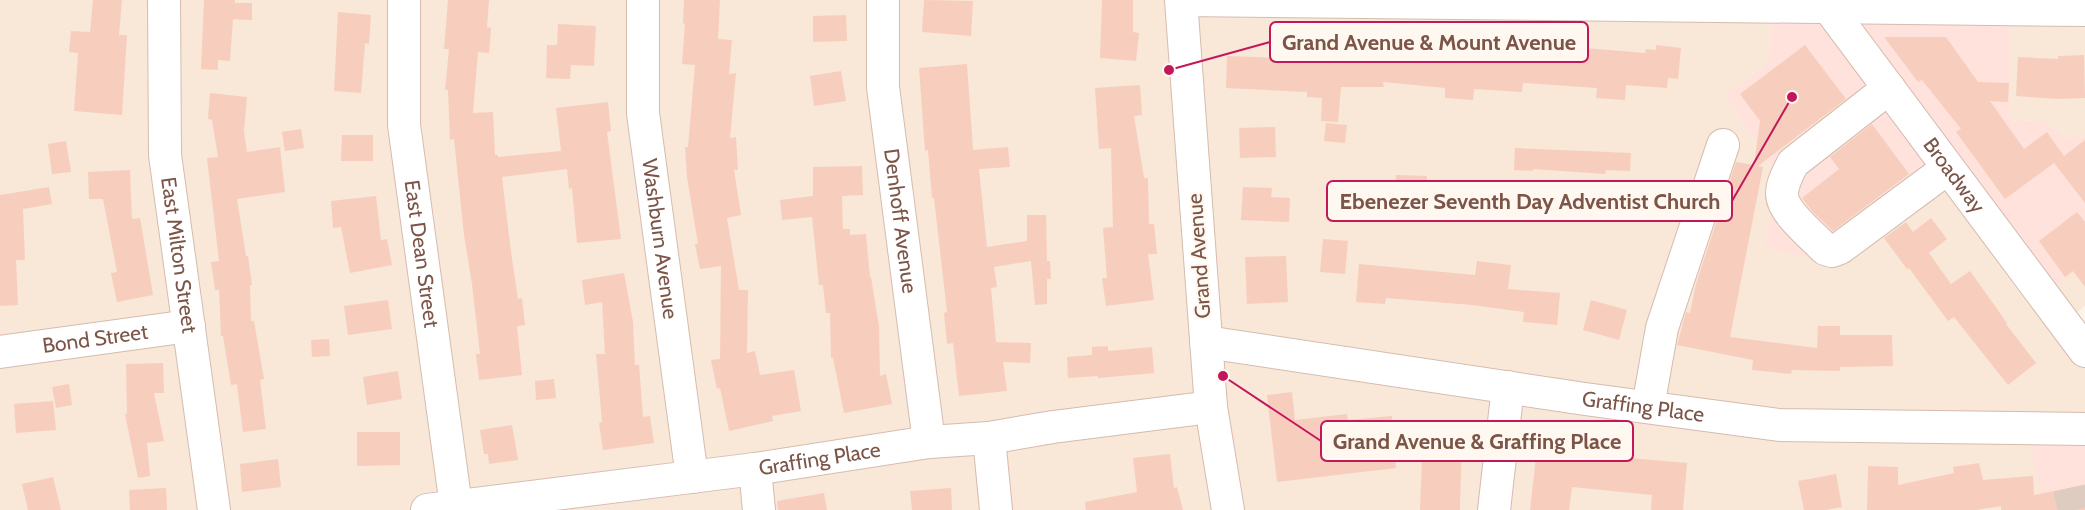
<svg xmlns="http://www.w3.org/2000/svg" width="2085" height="510" viewBox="0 0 2085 510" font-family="Cabin,sans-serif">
	<rect width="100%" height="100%" fill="#fef3e8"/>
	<g fill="#f9e7d8">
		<path d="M0 0H1631L1771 11 1770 61 1725 95 1779 178 1951 182 2085 264V306L2061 326 2085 358V428L2044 510H0Z"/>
		<path d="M1944 0H2085V138H2068L2044 121 2009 120Z"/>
	</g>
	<g fill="#ffe2db">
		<path d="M1771 11H2009V120L2044 121 2068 138H2085V264L2040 299 1951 182 1841 265 1764 247 1779 178 1725 95 1770 61Z"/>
		<path d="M2027 426 2085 428V510H2044Z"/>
	</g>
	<g fill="#f7cebd">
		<path d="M93 0H122L119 35H127L122 115 74 111 78 53 69 52 71 31 90 32Z"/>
		<path d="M204 0H235V3H252V20L233 19 230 61 218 60V70L201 69Z"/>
		<path d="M448 0H489L487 27 491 28 489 53 478 52 473 113 493 112 495 155H498V157L561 151 556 108 608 102 611 131 607 132 621 239 577 243 572 188 569 189 567 169 502 177 511 252 518 299 522 298 525 325 517 326 522 375 479 380 476 354H480L472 284 464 235 454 139 450 140 448 90H445L449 49H444Z"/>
		<path d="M684 0H720L718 39 732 40 729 74 736 73 730 138 736 137 738 170H734L741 215 727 218 739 290H748L747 353 755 351 760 375 794 370 801 411 772 416 773 421 729 431 720 388 717 389 711 360 720 359 721 266 700 269 695 244H698L687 177 685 147H688L695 65 682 64 685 24 683 23Z"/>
		<path d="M924 0 973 1 971 36 922 32Z"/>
		<path d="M1102 0H1133V32L1139 33 1136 61 1100 58Z"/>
		<path d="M338 12 371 15 369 44 365 43 361 93 334 91Z"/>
		<path d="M846 15 847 41 813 42V16Z"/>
		<path d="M558 24 596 26 594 66 571 65 570 79 546 78 547 45H557Z"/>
		<path d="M1450 37 1498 41V39L1547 43V40L1574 42 1573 47 1645 53 1646 49 1656 50V45L1681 48 1678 79 1668 78 1667 88 1626 85 1625 100 1596 98 1597 88 1523 83 1522 92 1474 89 1473 100 1445 98V88L1383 82 1384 87H1341L1338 122 1321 121 1322 98 1307 97V92L1226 88 1227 56 1309 59 1310 49 1354 52V38H1383L1449 44Z"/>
		<path d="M1884 37H1946L1978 82 2009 83 2008 102 1990 101 2024 149 2047 132 2064 156 2085 140V203L2054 163 2005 199 1956 132 1961 129 1922 80 1918 82Z"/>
		<path d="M1805 45 1846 99 1758 166 1763 167 1730 337 1817 348 1818 326H1840V335H1892L1893 366 1840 367V371L1792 370 1791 374 1752 370 1753 360 1677 345 1686 312 1690 313 1696 284 1736 162 1754 165 1760 121 1740 94Z"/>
		<path d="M2084 55 2085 98 2058 99 2016 96 2018 57 2058 59V56Z"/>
		<path d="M967 64 973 150 1008 147 1010 167 979 169 987 247 1027 241V215H1046L1047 261H1050L1051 279H1047V304L1035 305 1031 261 994 267 997 287 991 288 996 342 1031 343 1030 363 1003 362 1007 391 959 396 953 343 947 344 944 313 947 312 934 198H932L928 150 925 151 919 68Z"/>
		<path d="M841 71 846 101 814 106 810 76Z"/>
		<path d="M1140 85 1142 115 1134 116 1144 178H1148L1149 224H1154L1157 254H1148L1154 300 1106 306 1102 278H1107L1103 228 1113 227 1111 148 1099 149 1095 88Z"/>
		<path d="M210 93 247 97 244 131 247 152 280 147 285 192 237 199 246 256H248L252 285H250L251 321H254L264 379 260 380 266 429 243 432 237 384 231 385 223 336H221L219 290H215L211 262 219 261 207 158 218 157 212 120 208 119Z"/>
		<path d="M1326 123 1347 125 1345 143 1324 141Z"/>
		<path d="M1872 124 1909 174 1833 231 1812 211 1802 198 1839 169 1830 157Z"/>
		<path d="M1275 127 1276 157 1240 158 1239 128Z"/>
		<path d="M301 129 304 148 285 151 282 132Z"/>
		<path d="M342 135H373V161H341Z"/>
		<path d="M66 141 71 172 52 174 48 144Z"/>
		<path d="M1515 148 1631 153 1630 171 1606 170 1605 174 1533 169V171L1514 170Z"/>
		<path d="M862 166 863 195 842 196 843 229H850V235L866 234 870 277H871L879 327 880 376 886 374 892 404 844 413 833 358H831L830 313H826L823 285H819L812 217 782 220 780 200 813 196V167Z"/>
		<path d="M130 170 132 219 140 218 153 295 117 302 111 273 117 272 103 199H89L88 172Z"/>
		<path d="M1396 175 1427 176 1426 198 1395 197Z"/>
		<path d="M49 187 52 204 23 209 25 260H16L18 305 0 306V195Z"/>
		<path d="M1243 187 1272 188 1271 197 1290 198 1289 222 1241 220Z"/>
		<path d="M376 196 381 240 387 239 392 265 350 273 341 227 333 228 331 201Z"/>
		<path d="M2077 212 2085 222V287L2073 271 2065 277 2039 241Z"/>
		<path d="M1931 218 1947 239 1929 253 1951 284 1970 271 2007 323 2006 324 2036 363 2008 385 1954 317 1948 321 1909 268 1907 269 1884 238 1906 222 1913 232Z"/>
		<path d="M1323 239 1348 241 1345 274 1320 272Z"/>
		<path d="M1286 256 1288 302 1247 304 1245 257Z"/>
		<path d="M1477 261 1511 265 1508 289 1560 293 1557 325 1523 322 1524 312 1472 305 1386 298 1385 304 1356 302 1359 264 1475 275Z"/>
		<path d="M624 273 633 322 635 365H639L643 417 650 416 654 443 603 450 599 423 602 422 596 354H605L602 302 585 305 582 280Z"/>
		<path d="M388 300 392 329 348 335 344 306Z"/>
		<path d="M1591 300 1627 310 1619 340 1583 330Z"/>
		<path d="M329 339 330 356 312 357 311 340Z"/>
		<path d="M1108 346V351L1152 347 1154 373 1098 378V376L1068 378 1067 357 1092 355V347Z"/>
		<path d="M163 363 164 393H154L164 441 147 443 150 476 138 478 125 414H127L126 364Z"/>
		<path d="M398 371 402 399 367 405 363 377Z"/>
		<path d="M554 379 556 398 536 400 535 381Z"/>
		<path d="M69 384 72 405 56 408 52 387Z"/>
		<path d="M1292 392 1295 420 1347 414 1348 420 1392 416 1396 468 1277 482 1267 395Z"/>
		<path d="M53 401 56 430 16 433 14 404Z"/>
		<path d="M512 425 518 460 489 464 488 454H484L480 430Z"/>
		<path d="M1423 430 1462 432 1460 510H1420Z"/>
		<path d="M357 432H400V465L357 466Z"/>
		<path d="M1537 448 1596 455V452L1631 455 1630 458 1687 463 1683 510H1651L1652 495 1572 487 1569 510H1530Z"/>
		<path d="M1170 454 1174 488 1177 487 1183 510H1086L1085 502 1137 492 1133 458Z"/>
		<path d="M278 459 281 487 242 492 240 464Z"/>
		<path d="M1979 463 1983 480 2033 476 2034 495 2085 485V510H2001V506L1976 510H1867L1868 466 1898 467V485L1954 473 1953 467Z"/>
		<path d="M1836 474 1842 507 1826 510H1804L1798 481Z"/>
		<path d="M53 477 61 510H28L22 484Z"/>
		<path d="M166 488 167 510H130L129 490Z"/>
		<path d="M951 488 952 510H912L910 491Z"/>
		<path d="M824 493 827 510H778L777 501Z"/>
	</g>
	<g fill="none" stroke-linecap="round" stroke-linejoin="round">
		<path stroke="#deccc0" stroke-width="32" stroke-dasharray="32 16" stroke-linecap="butt" d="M2069 488 2074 510"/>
		<defs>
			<g id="minor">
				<path id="s1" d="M164 0 165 155 214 510"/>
				<path id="s2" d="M404 0V125L456 506"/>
				<path id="s3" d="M643 0V113L692 477"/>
				<path id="s4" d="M883 0V87L929 442"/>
				<path id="s5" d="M1823 0 2085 351"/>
				<path d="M1889 88 1793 163C1788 173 1782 183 1782 194 1782 212 1813 236 1825 249L1832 251 1840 248 1948 168"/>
				<path id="s6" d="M1206 342 1585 399 1779 425 2085 429"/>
				<path id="s7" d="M0 352 189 326"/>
				<path d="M1648 407 1662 328 1723 145"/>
				<path d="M989 438 996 510"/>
				<path d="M755 469 759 510"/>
				<path id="s8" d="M427 510 755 469 929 442 989 438 1053 427 1211 407"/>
				<path d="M1228 510 1211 407 1181 0 2085 10"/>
				<path d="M1494 510 1508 387"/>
			</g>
		</defs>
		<use href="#minor" stroke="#d5bcaf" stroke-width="34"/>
		<use href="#minor" stroke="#fff" stroke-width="32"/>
	</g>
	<g text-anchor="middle" stroke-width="4.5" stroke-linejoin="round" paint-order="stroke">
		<g font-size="21" fill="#7c5548" stroke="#fff8f0">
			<text dy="7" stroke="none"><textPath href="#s5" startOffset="219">Broadway</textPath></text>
			<text dy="7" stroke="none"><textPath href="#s4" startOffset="222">Denhoff Avenue</textPath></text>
			<text dy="7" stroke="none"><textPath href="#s3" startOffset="240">Washburn Avenue</textPath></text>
			<text dy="7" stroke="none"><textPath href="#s2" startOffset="255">East Dean Street</textPath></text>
			<text dy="7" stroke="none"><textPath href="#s1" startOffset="256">East Milton Street</textPath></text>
			<text transform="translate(1199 256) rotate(-94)" y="7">Grand Avenue</text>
			<text dy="7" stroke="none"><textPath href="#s7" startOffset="96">Bond Street</textPath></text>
			<text dy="7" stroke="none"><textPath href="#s6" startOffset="442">Graffing Place</textPath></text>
			<text dy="7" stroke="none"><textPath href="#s8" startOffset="396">Graffing Place</textPath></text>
		</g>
	</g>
	<path fill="none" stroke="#c2185b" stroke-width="2" d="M1169 70L1270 42M1792 97L1732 201M1223 376L1321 441"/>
	<g fill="#c2185b" stroke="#fff8f0" stroke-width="2">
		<circle cx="1169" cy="70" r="6"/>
		<circle cx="1792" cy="97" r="6"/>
		<circle cx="1223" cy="376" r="6"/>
	</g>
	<g fill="#fff8f0" stroke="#c2185b" stroke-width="2">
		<rect x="1270" y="22" width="318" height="40" rx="6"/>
		<rect x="1327" y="181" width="405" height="40" rx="6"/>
		<rect x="1321" y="421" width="312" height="40" rx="6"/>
	</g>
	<g font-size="22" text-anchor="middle" font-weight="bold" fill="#7c5548">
		<text x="1429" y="50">Grand Avenue &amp; Mount Avenue</text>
		<text x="1530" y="209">Ebenezer Seventh Day Adventist Church</text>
		<text x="1477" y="449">Grand Avenue &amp; Graffing Place</text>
	</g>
</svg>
